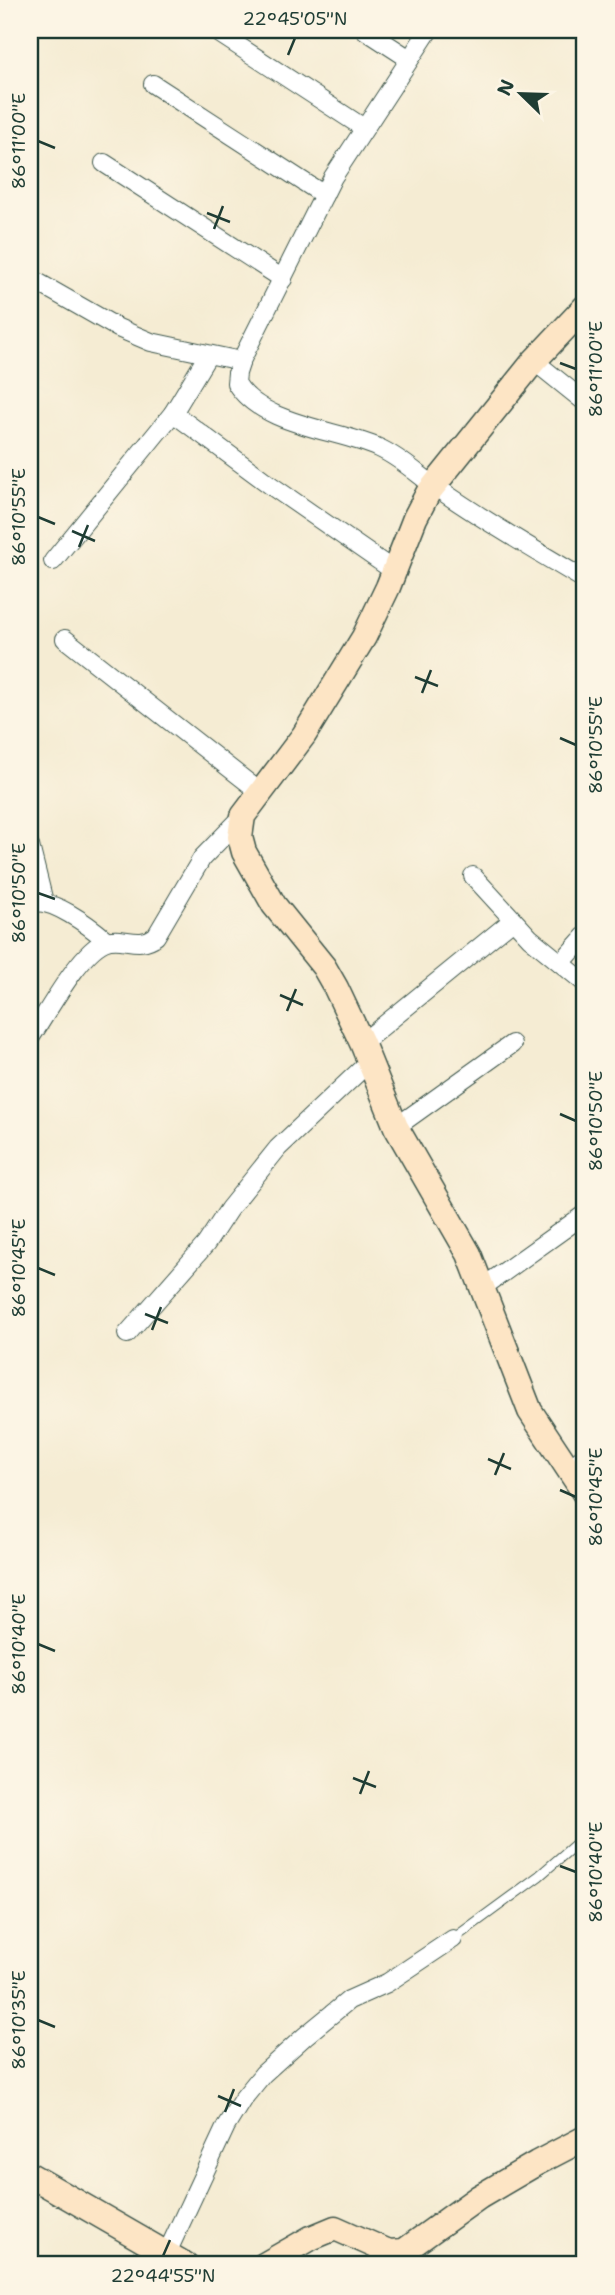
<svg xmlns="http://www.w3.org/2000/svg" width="615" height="2295" viewBox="0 0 615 2295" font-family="'Shantell Sans',sans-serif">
	<rect width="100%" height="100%" fill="#fcf5e5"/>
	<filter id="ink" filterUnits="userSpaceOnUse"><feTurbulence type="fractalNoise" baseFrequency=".0143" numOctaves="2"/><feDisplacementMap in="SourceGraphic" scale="14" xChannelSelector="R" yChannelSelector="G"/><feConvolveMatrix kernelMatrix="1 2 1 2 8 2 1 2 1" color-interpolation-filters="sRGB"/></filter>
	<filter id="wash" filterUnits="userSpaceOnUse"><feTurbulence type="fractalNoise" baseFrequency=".00686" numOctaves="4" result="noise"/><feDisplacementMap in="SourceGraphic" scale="28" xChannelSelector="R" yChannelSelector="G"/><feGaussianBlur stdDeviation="1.57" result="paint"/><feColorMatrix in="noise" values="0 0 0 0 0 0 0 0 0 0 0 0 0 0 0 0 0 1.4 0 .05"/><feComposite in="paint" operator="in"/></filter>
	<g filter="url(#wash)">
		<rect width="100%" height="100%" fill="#f5ecd3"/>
	</g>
	<g filter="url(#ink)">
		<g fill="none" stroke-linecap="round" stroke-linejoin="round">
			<defs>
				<g id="lane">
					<path d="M568 1464 585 1450"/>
					<path d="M453 1939 539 1876 585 1836"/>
				</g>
				<g id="street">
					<path d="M214 30 364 128"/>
					<path d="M365 30 408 58"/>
					<path d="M429 30 333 177 241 361 237 373 236 383C262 426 337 429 379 448 401 458 417 474 436 487 484 521 535 550 585 580"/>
					<path d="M153 84 324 195"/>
					<path d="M104 163 283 279"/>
					<path d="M30 281 39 283 118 328 151 342 241 361"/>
					<path d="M534 361 585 402"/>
					<path d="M173 413 208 355"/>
					<path d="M53 561 173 413 273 487 394 571"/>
					<path d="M65 639 260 792"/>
					<path d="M30 846 44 902"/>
					<path d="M473 876 530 938 585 983"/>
					<path d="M30 904C49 895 91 927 106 940"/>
					<path d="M561 963 585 936"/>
					<path d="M30 1038C47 1014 78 954 104 942 121 934 138 950 156 936L202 858 243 816"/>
					<path d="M362 1043 513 920"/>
					<path d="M396 1127 512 1044"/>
					<path d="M483 1287 585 1214"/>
					<path d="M127 1334 206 1244 229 1209 278 1148 369 1062"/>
					<path d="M166 2255 226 2126 242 2100 263 2074 305 2036 349 2000 387 1983 453 1939"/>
				</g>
				<g id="secondary">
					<path d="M585 307 534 361 428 493 415 518 388 587 364 637 304 735 243 816 240 837 244 852 274 905 324 967 336 988 362 1043 396 1127 469 1254 530 1411 585 1494"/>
					<path d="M30 2175 186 2265"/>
					<path d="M264 2265 311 2238 335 2228 389 2252 404 2251 479 2197 537 2163 585 2138"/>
				</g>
			</defs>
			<use href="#lane" stroke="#3f574c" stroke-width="11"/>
			<use href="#street" stroke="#3f574c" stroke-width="20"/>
			<use href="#secondary" stroke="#3f574c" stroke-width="27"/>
			<use href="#lane" stroke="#fff" stroke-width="9"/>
			<use href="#street" stroke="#fff" stroke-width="18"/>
			<use href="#secondary" stroke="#fde5c5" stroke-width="24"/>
		</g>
	</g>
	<path fill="none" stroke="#1f3d34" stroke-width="2.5" d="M288 55 295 38M38 141 55 148M207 213 230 222M214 229 223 206M560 363 576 369M38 517 55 524M72 531 95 541M79 547 88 525M415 677 438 686M422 693 431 670M560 738 576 745M38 893 55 899M280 995 303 1005M287 1011 296 989M560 1114 576 1121M38 1268 55 1275M145 1314 168 1323M152 1330 161 1307M488 1459 511 1469M495 1475 504 1453M560 1490 576 1497M38 1644 55 1651M353 1778 376 1787M360 1794 369 1771M560 1866 576 1872M38 2020 55 2027M218 2096 241 2106M225 2112 234 2089M163 2256 170 2240"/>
	<rect width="615" height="2295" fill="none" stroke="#fcf5e5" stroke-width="77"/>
	<g transform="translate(521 94) rotate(293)" stroke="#fcf5e5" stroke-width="5" paint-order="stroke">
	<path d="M0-5L12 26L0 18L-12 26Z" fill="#1f3d34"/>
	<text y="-10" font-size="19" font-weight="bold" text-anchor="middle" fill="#1f3d34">N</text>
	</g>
	<rect x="38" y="38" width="538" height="2218" fill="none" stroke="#1f3d34" stroke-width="2.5"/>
	<g font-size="18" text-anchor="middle" fill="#1f3d34">
		<text x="295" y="25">22°45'05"N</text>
		<text transform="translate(19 141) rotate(-90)" y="6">86°11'00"E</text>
		<text transform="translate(596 369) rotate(-90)" y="6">86°11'00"E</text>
		<text transform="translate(19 517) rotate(-90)" y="6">86°10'55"E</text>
		<text transform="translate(596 745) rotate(-90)" y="6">86°10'55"E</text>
		<text transform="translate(19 893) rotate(-90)" y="6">86°10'50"E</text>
		<text transform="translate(596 1121) rotate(-90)" y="6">86°10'50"E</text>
		<text transform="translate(19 1268) rotate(-90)" y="6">86°10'45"E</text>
		<text transform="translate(596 1497) rotate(-90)" y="6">86°10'45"E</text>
		<text transform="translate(19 1644) rotate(-90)" y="6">86°10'40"E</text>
		<text transform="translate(596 1872) rotate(-90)" y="6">86°10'40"E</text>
		<text transform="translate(19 2020) rotate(-90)" y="6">86°10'35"E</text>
		<text x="163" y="2282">22°44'55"N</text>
	</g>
</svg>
